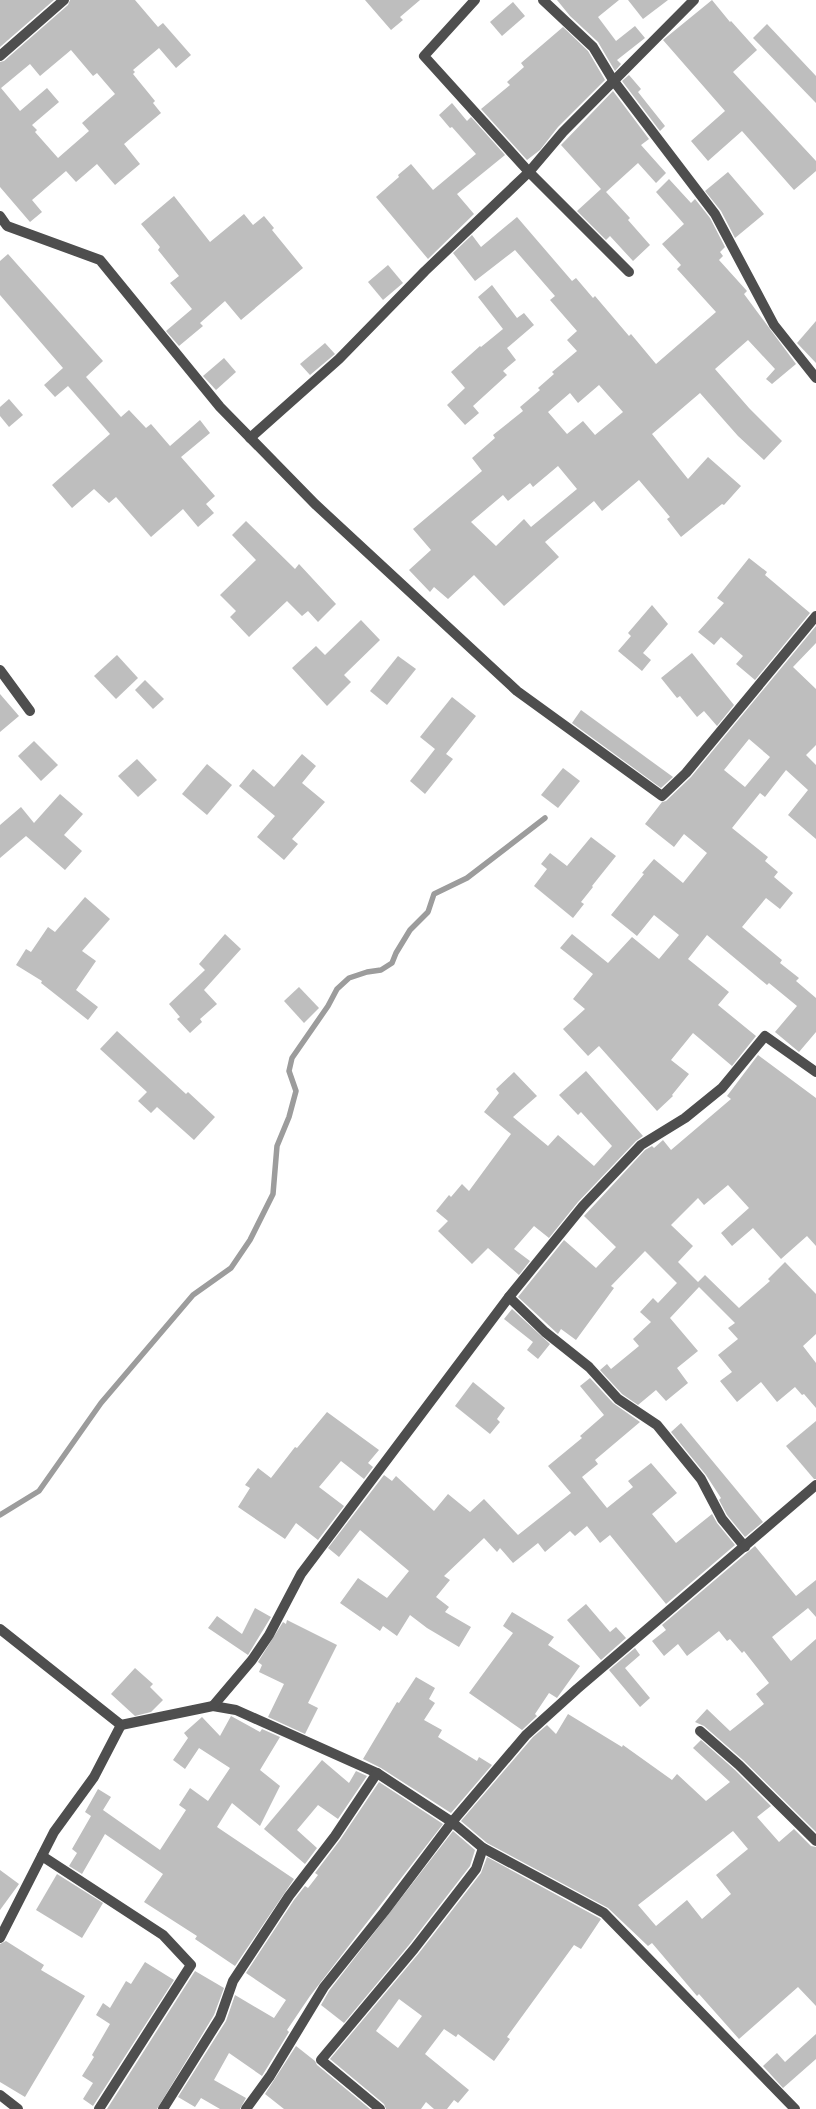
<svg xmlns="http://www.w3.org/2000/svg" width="816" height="2109" viewBox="0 0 816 2109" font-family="'Archivo Narrow',sans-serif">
	<rect width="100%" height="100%" fill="#fff"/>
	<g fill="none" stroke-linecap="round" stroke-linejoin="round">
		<path stroke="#9c9c9c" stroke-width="5.5" d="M0 1515 39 1491 101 1403 193 1295 231 1268 250 1240 273 1194 277 1146 289 1117 296 1091 289 1071 292 1058 328 1006 337 989 349 978 367 972 381 970 392 963 396 953 410 930 428 912 434 894 467 878 545 818"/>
	</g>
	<g fill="#bebebe" fill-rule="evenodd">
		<path d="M0 0H54L0 47Z"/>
		<path d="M70 0H135L158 27 163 23 191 55 176 68 159 48 133 70 135 72 133 74 155 101 153 103 161 113 124 144 140 164 115 185 97 164 76 182 66 171 32 200 42 212 30 222 0 187V62L4 61 68 5ZM71 50 93 76 97 73 115 94 82 123 89 131 58 158 35 132 37 130 32 125 59 102 47 88 20 111 1 88 30 64 40 76Z"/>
		<path d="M365 0H420L400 17 403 20 391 30Z"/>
		<path d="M557 0H619L598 17 616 41 635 26 645 38 617 60 621 64 615 71 598 42 570 16Z"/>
		<path d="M628 0H668L643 19Z"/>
		<path d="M712 0 730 22 731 21 757 50 733 72 816 161V171L794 190 742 131 708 161 691 141 725 111 663 40Z"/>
		<path d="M513 2 525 16 502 36 490 22Z"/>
		<path d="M767 24 816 76V103L753 38Z"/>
		<path d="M563 27 588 51 605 80 558 127 540 150 527 160 481 109 510 85 507 82 524 67 521 63Z"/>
		<path d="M629 75 641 89 638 92 665 126 660 131 622 81Z"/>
		<path d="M613 91 649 139 641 145 666 173 656 183 638 163 606 192 630 218 628 220 650 245 633 261 610 236 606 240 577 211 601 189 561 145Z"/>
		<path d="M452 103 467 121 471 117 505 155 457 194 474 214 428 259 376 197 399 177 398 175 411 164 433 190 476 154 452 127 450 128 439 115Z"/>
		<path d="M728 172 764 214 735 238 721 211 705 191Z"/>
		<path d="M669 179 691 203 695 199 710 218 725 247 720 252 723 256 719 260 747 291 744 294 796 364 772 384 766 379 775 369 748 340 715 369 749 408 782 441 764 460 738 436 700 393 652 434 688 479 708 457 741 486 724 505 722 504 681 537 667 519 670 517 639 480 602 511 594 501 545 542 559 557 504 606 474 575 448 599 434 587 430 592 409 570 431 550 413 529 482 471 472 458 495 438 493 435 523 411 520 407 540 390 538 388 554 374 552 372 577 351 567 340 577 331 550 300 555 296 515 250 475 281 453 253 472 235 481 247 517 217 572 281 576 278 593 298 595 296 629 336 631 334 656 364 716 312 677 269 681 265 662 244 684 224 656 192ZM599 385 623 412 595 435 583 421 567 434 548 412 570 393 578 403ZM558 466 577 489 531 527 524 519 496 546 471 522 503 495 508 501 530 483 533 487Z"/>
		<path d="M174 196 210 242 244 214 253 225 264 216 274 228 272 230 303 268 241 320 225 301 200 323 203 326 179 346 166 331 192 309 170 283 179 276 158 250 160 247 141 224Z"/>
		<path d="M8 254 103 361 86 377 121 417 129 410 146 428 151 424 170 446 200 420 210 433 181 457 215 496 206 504 214 513 198 527 183 509 151 537 116 497 109 503 94 489 72 508 52 485 110 434 68 386 55 397 44 385 63 368 0 295V261Z"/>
		<path d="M388 265 403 283 383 300 368 282Z"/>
		<path d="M492 285 517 318 524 313 534 325 507 348 516 360 503 371 507 375 473 406 479 413 465 425 447 405 465 388 451 372 480 346 481 347 503 329 478 297Z"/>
		<path d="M816 321V363L797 343Z"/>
		<path d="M325 343 335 354 310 375 300 364Z"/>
		<path d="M224 358 236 372 216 390 203 376Z"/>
		<path d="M9 399 23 415 9 427 0 416V407Z"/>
		<path d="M246 521 295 569 299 564 336 604 318 622 308 611 302 616 287 601 249 637 230 617 236 611 220 595 256 560 232 535Z"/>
		<path d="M749 558 767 572 765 575 810 613 755 680 736 664 743 656 721 637 714 645 698 632 724 603 717 598Z"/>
		<path d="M652 605 668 624 643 653 651 660 642 671 618 651 631 636 628 633Z"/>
		<path d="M361 620 380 640 344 675 351 682 327 706 292 668 316 646 325 655Z"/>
		<path d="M816 626V643L793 667 816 689V745L806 755 816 765V839L788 815 808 790 786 770 765 797 760 793 732 828 768 857 765 861 778 872 774 877 793 893 780 909 766 898 742 927 782 960 780 963 799 978 796 981 816 998V1032L799 1052 775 1032 797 1006 769 983 767 985 707 935 688 959 729 992 718 1005 756 1036 732 1066 693 1033 671 1060 689 1074 672 1095 673 1096 657 1111 599 1046 588 1056 563 1029 585 1009 573 999 593 974 560 948 572 934 608 963 632 937 659 959 679 935 654 915 637 936 611 915 644 874 642 873 654 859 683 883 707 853 684 834 674 847 645 824 662 802 666 801 691 777ZM749 739 770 757 745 787 724 770Z"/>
		<path d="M692 653 734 705 717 726 704 711 697 717 680 696 677 698 661 678Z"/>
		<path d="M117 655 138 678 116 699 94 676Z"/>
		<path d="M398 656 416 669 387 705 370 691Z"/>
		<path d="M145 680 164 699 153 709 135 690Z"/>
		<path d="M0 694 19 716 0 732Z"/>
		<path d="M452 697 476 716 446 754 453 759 425 794 410 781 435 749 420 737Z"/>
		<path d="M581 710 673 777 661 788 572 723Z"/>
		<path d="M34 741 58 765 41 781 18 756Z"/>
		<path d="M302 754 316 766 302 783 325 802 292 839 298 844 284 860 257 837 275 816 239 786 253 769 274 787Z"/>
		<path d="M137 759 157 780 138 797 118 776Z"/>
		<path d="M207 764 232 785 207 815 182 794Z"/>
		<path d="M563 768 580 781 558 808 541 795Z"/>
		<path d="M60 794 83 814 64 835 82 851 65 870 26 836 0 858V825L21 807 34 823Z"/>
		<path d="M591 837 616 856 592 886 593 887 581 902 584 904 573 918 534 886 547 869 541 864 550 853 567 866Z"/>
		<path d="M85 897 110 919 82 951 96 961 76 990 98 1007 88 1020 41 983 42 981 16 965 26 949 31 952 48 927 55 932Z"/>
		<path d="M225 934 241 949 204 990 217 1004 200 1019 202 1022 190 1033 177 1019 180 1017 169 1004 205 970 199 964Z"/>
		<path d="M299 987 319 1008 304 1023 284 1001Z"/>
		<path d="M117 1031 186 1094 188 1092 215 1117 194 1140 157 1107 151 1113 138 1101 147 1092 100 1049Z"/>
		<path d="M758 1055 816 1098V1246L807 1236 781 1259 753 1228 732 1246 721 1233 749 1208 728 1185 704 1205 698 1198 671 1225 693 1246 678 1262 698 1282 705 1275 739 1308 770 1281 768 1279 785 1262 816 1294V1334L803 1346 816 1363V1408L804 1394 802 1395 795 1387 777 1402 761 1382 737 1402 720 1381 732 1372 718 1355 738 1339 728 1328 735 1323 699 1287 670 1318 698 1351 677 1368 688 1383 666 1401 656 1390 638 1405 622 1394 600 1370 607 1364 611 1369 639 1346 633 1339 651 1322 640 1312 653 1298 658 1303 677 1283 645 1251 611 1286 614 1288 576 1340 561 1329 558 1334 518 1297 564 1240 596 1268 616 1247 584 1216 645 1150 652 1146 654 1148 663 1140 671 1150 731 1099 727 1096Z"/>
		<path d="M586 1071 643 1136 636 1141 578 1202 549 1238 534 1226 514 1249 530 1261 519 1275 488 1248 472 1264 438 1231 448 1221 436 1211 449 1195 451 1197 462 1184 469 1191 511 1134 484 1112 499 1093 496 1089 514 1072 537 1096 513 1117 548 1146 558 1135 594 1166 612 1146 581 1112 578 1115 559 1095Z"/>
		<path d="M512 1309 550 1344 538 1359 527 1350 533 1342 504 1319Z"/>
		<path d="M590 1378 613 1403 640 1422 595 1460 598 1464 582 1477 607 1508 633 1487 628 1481 651 1463 677 1493 652 1514 676 1543 712 1514 717 1523 735 1545 666 1604 610 1535 600 1543 587 1526 575 1536 570 1531 545 1552 538 1543 513 1563 500 1548 497 1552 484 1538 444 1576 450 1580 436 1597 449 1607 445 1612 471 1627 459 1647 427 1628 410 1615 397 1636 383 1626 380 1631 340 1603 358 1578 387 1598 409 1571 360 1530 339 1557 328 1548 384 1475 392 1481 396 1476 434 1511 448 1494 470 1512 484 1499 518 1535 571 1493 548 1466 582 1438 580 1436 604 1415 580 1386Z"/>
		<path d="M473 1382 505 1408 497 1419 500 1422 490 1434 455 1406Z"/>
		<path d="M327 1412 379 1450 368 1463 373 1467 364 1479 341 1461 319 1487 344 1506 318 1540 296 1523 285 1539 238 1507 250 1488 245 1485 258 1468 271 1478 295 1447 297 1448Z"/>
		<path d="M816 1421V1479H814L786 1446Z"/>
		<path d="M681 1423 763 1522 745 1537 727 1515 719 1500 721 1498 706 1475 671 1432Z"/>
		<path d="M755 1546 796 1596 816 1580V1617L808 1608 772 1637 791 1661 816 1639V1832L743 1760 704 1726 695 1722 707 1709 730 1731 764 1704 756 1694 769 1683 744 1651 742 1653 730 1639 727 1641 719 1631 687 1656 678 1644 664 1656 652 1641 666 1630 662 1625Z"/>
		<path d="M586 1604 610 1632 616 1627 626 1638 601 1660 567 1620Z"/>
		<path d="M255 1608 271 1617 248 1655 208 1628 217 1616 242 1634Z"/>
		<path d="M512 1612 554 1637 548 1645 580 1666 557 1698 549 1693 535 1714 537 1716 522 1730 469 1693 513 1633 503 1626Z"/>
		<path d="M287 1620 337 1645 308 1703 318 1708 305 1734 268 1717 284 1684 259 1672 262 1665 258 1662 283 1622 286 1624Z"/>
		<path d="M635 1648 640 1655 625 1668 650 1698 640 1707 609 1670Z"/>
		<path d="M135 1668 153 1684 150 1687 163 1700 151 1712 135 1716 111 1694Z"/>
		<path d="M416 1677 435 1688 429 1699 435 1703 424 1720 442 1730 438 1737 477 1761 479 1757 492 1765 451 1813 381 1768 363 1759 397 1702 399 1703Z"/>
		<path d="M568 1714 622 1747 623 1745 672 1780 677 1774 706 1801 730 1782 693 1748 701 1740 735 1770 771 1806 757 1817 779 1842 794 1829 811 1846 816 1847V2006L798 1987 739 2039 699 1994 697 1996 652 1943 648 1946 608 1908 487 1843 461 1821 533 1737 547 1725 556 1734ZM733 1831 748 1849 716 1875 731 1894 702 1919 687 1900 656 1926 638 1905Z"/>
		<path d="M231 1716 260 1732 262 1729 280 1737 260 1770 280 1786 260 1826 232 1803 217 1827 294 1879 235 1966 195 1939 197 1936 144 1902 163 1874 105 1834 82 1874 69 1866 77 1853 72 1849 91 1816 85 1812 98 1789 111 1797 103 1810 160 1850 186 1810 179 1805 190 1788 208 1801 230 1768 199 1748 185 1769 173 1760 188 1738 184 1733 202 1717 220 1736Z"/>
		<path d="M322 1760 349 1783 356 1771 367 1776 338 1819 318 1805 297 1830 317 1848 305 1864 264 1829Z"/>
		<path d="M379 1782 443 1824 310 1996 287 2030 289 2032 262 2076 229 2053 214 2080 246 2098 240 2109H220L201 2098 195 2107 178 2097 226 2021 235 1995 274 2018 286 2000 246 1973 294 1900 305 1886 308 1888 318 1875 315 1873 340 1840Z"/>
		<path d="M453 1831 475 1850 470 1866 409 1945 344 2023 321 2005 329 1991Z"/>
		<path d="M487 1857 601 1919 581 1949 574 1945 507 2037 510 2039 494 2061 458 2034 456 2037 444 2029 425 2054 469 2090 458 2103 454 2100 447 2109H434L426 2102 421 2109H386L384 2104 330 2059 419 1953 481 1873ZM399 1999 422 2016 398 2048 376 2031Z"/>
		<path d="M0 1870 19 1884 0 1910Z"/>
		<path d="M57 1874 103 1903 82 1938 36 1910Z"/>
		<path d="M6 1941 44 1965 41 1970 85 1996 25 2097 0 2082V1944Z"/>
		<path d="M145 1962 174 1980 93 2106 83 2099 93 2083 82 2076 94 2057 92 2055 110 2024 96 2015 103 2003 110 2008 126 1981 131 1984Z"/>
		<path d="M195 1971 224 1988 214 2015 157 2109H107Z"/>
		<path d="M816 2034V2059L783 2088 763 2066 777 2053 785 2062Z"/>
		<path d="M296 2046 315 2061 317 2065 370 2109H284L265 2094Z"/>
	</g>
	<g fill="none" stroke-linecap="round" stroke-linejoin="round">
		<g stroke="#4e4e4e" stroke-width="10">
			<path d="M475 0 424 56 529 172 629 272"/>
			<path d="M543 0 593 47 613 80 715 214 774 325 816 378"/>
			<path d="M0 56 64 0"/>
			<path d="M0 216 7 226 100 260 220 407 315 504 517 691 662 796 686 773 816 616"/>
			<path d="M250 438 339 359 425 271 529 172 563 132 694 0"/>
			<path d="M0 670 30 711"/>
			<path d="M745 1547 722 1519 701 1479 657 1425 618 1399 589 1367 545 1332 509 1297 583 1206 641 1145 685 1118 722 1088 765 1036 816 1072"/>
			<path d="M0 1629 121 1725 213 1706 236 1710 377 1773 452 1822 483 1848 604 1913 795 2109"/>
			<path d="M213 1706 252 1660 269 1635 301 1574 509 1297"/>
			<path d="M700 1731 739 1765 816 1841"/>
			<path d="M42 1856 163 1935 191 1965 99 2109"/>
			<path d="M0 1938 54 1832 94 1777 121 1725"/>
			<path d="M0 2095 18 2109"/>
			<path d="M163 2109 220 2018 233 1981 289 1896 335 1836 377 1773"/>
			<path d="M246 2109 270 2076 324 1987 384 1912 452 1822 526 1735 577 1689 816 1485"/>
			<path d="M380 2109 321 2060 414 1949 476 1869 483 1848"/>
		</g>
	</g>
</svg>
